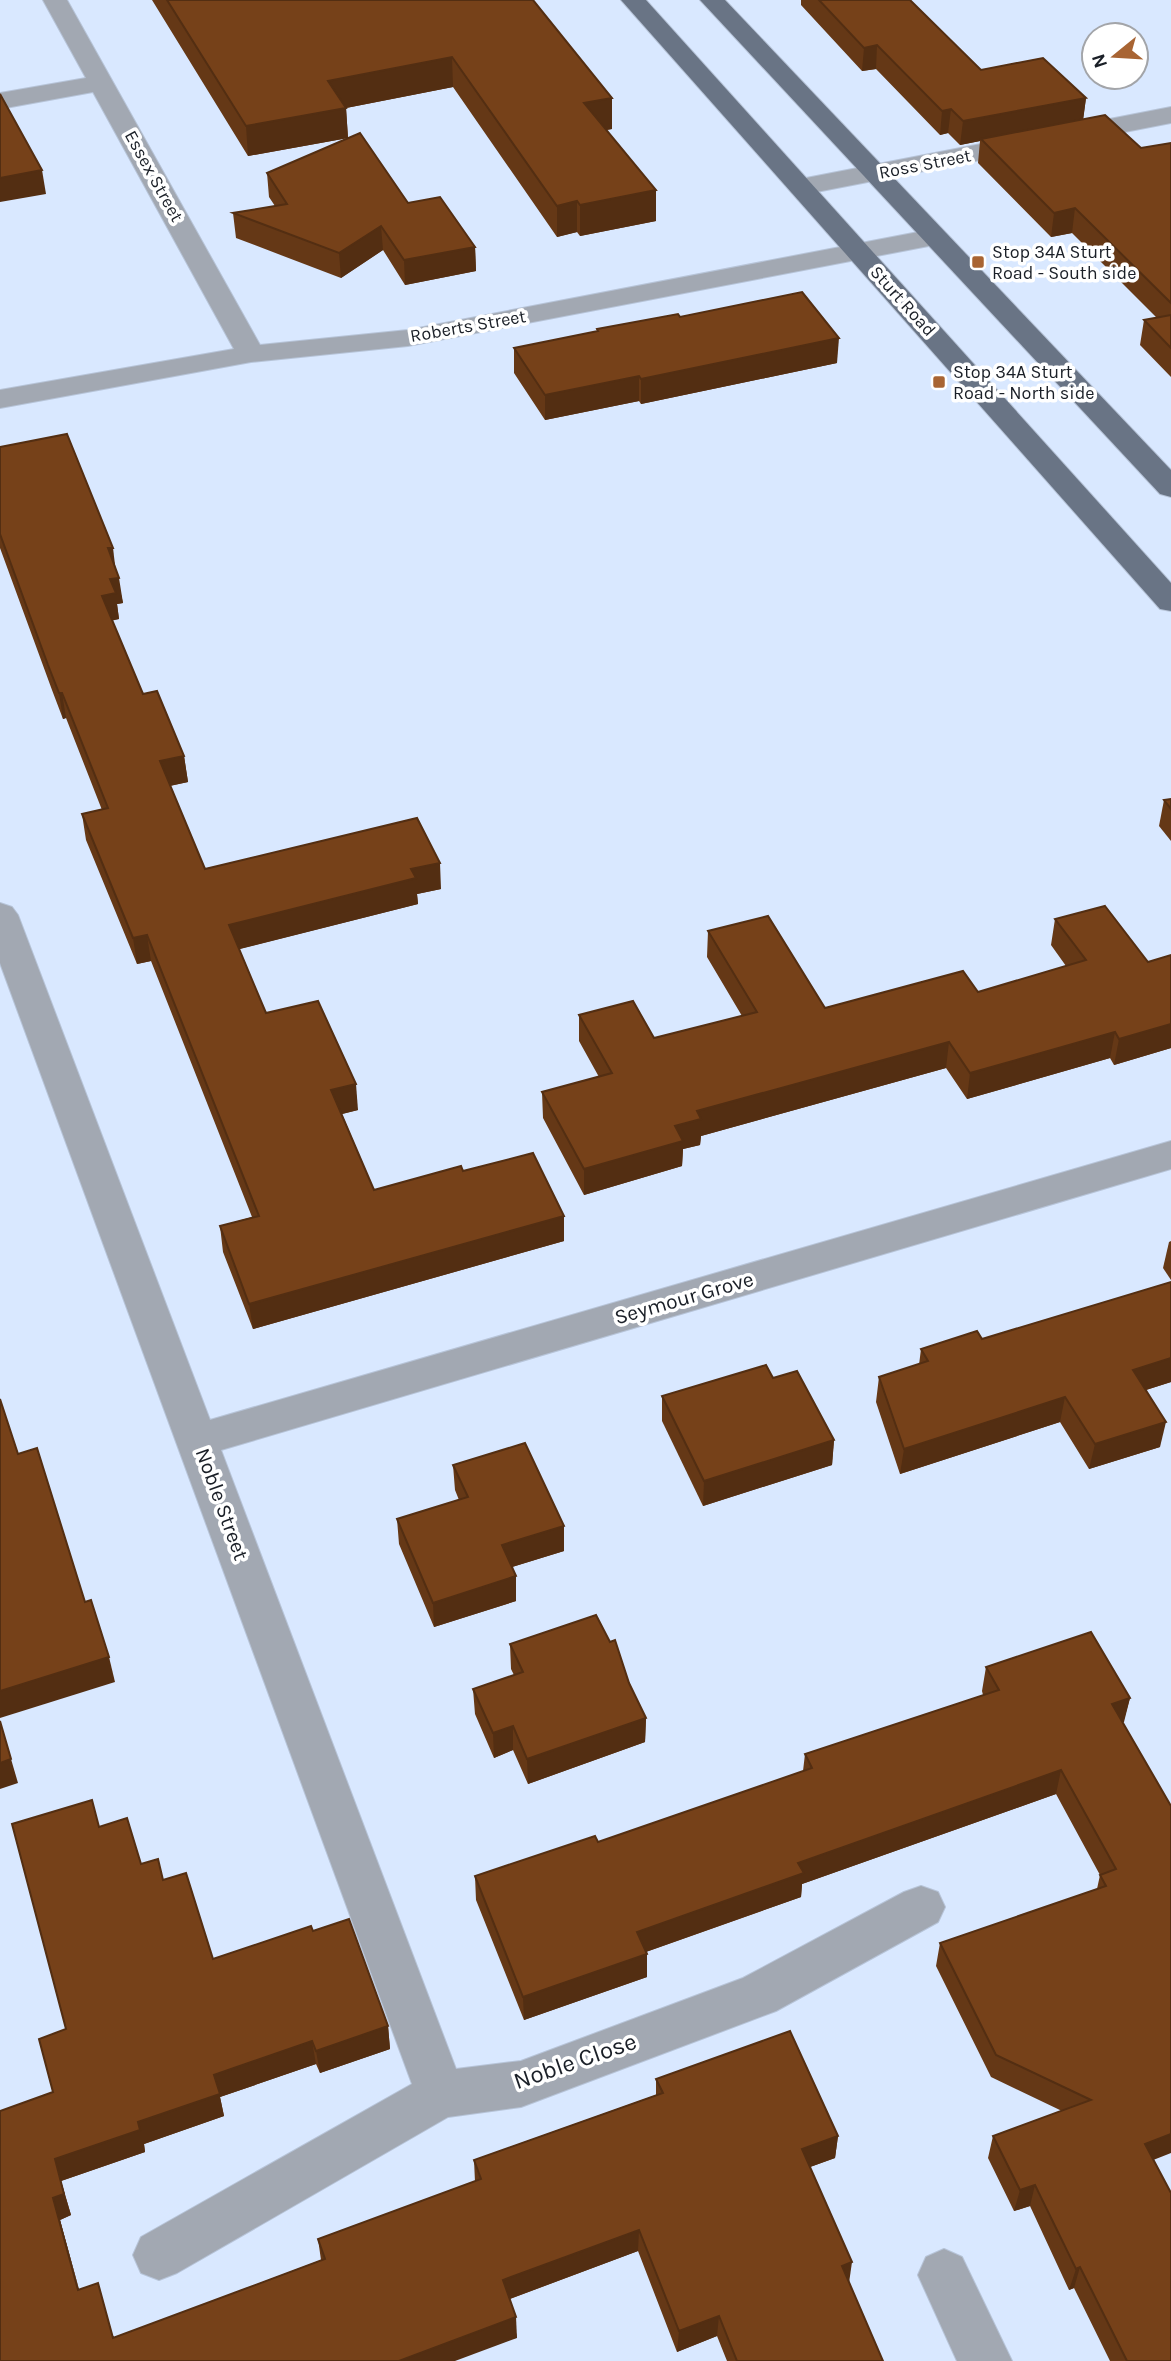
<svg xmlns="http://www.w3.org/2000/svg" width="1171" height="2361" viewBox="0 0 1171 2361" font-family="Karla,sans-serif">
	<rect width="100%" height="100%" fill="#d9e8ff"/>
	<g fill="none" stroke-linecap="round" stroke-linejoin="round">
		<defs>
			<g id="minor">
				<path d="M43 0H67L260 345 408 330 934 229 943 231 947 237 943 243 934 245 408 346 251 362 0 408V390L234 349 93 92 0 109V93L86 78Z"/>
				<path d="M1171 107V123L801 195 792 193 788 187 792 181 801 179Z"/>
				<path d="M0 903 12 907 18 915 210 1420 1171 1141V1169L221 1450 456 2069 521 2061 743 1978 904 1892 921 1886 938 1892 945 1907 938 1922 776 2011 521 2107 448 2117 177 2273 159 2280 141 2273 133 2255 141 2237 412 2084 0 963Z"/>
				<path d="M944 2249 962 2257 1012 2361H957L918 2275 926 2257Z"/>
			</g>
			<g id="major">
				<path d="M621 0H646L1171 583V611L1160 609Z"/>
				<path d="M700 0H725L1171 470V497L1160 494Z"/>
			</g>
		</defs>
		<use href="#minor" stroke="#b7c4d8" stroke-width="2"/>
		<use href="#major" stroke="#b7c4d8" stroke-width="2"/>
		<use href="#minor" fill="#a2a8b2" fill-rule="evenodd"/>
		<use href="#major" fill="#697485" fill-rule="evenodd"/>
	</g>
	<g fill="#653816">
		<path d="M152 0H533L612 129 606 130 656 190V221L580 236 577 232 557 237 453 87 346 108 348 138 248 156Z"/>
		<path d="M801 0H910L981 70 1086 98 1083 119 1141 148 1171 143V377L1140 345 1144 320 1157 318 1072 233 1051 237 978 163 980 141 960 145 948 133 940 135 876 69 862 71 801 5Z"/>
		<path d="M267 173 408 203 475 247 476 271 405 285 383 250 341 278 236 238 233 213 275 206 269 197Z"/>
		<path d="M680 317 837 363 641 404 639 401 545 420 514 373V348L597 332V329Z"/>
		<path d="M0 447 115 568 123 603 117 604 119 619 112 620 143 694 184 756 188 782 170 786 205 869 441 889 417 894 418 904 239 949 266 1013 358 1110 342 1114 374 1190 463 1171 564 1216V1241L253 1329 223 1252 220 1226 252 1217 151 961 137 964 86 840 82 814 102 810 66 718 63 719 52 690 0 548Z"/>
		<path d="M1171 799V841L1159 826 1164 800Z"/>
		<path d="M1055 919 1148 962 1171 955V1048L1114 1065 1110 1058 967 1099 946 1068 701 1136 700 1145 683 1149 682 1166 584 1195 543 1118 542 1092 599 1077 579 1041V1015L654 1038 742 1016 707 957 708 931 825 1008 978 992 1066 966 1051 945Z"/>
		<path d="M1171 1241V1280L1163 1268 1169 1242Z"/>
		<path d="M1171 1282V1382L1146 1390 1160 1447 1089 1469 1060 1422 900 1474 876 1402 879 1377 919 1365 921 1349 982 1339Z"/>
		<path d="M773 1378 834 1440 832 1465 703 1506 662 1421V1396Z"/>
		<path d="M453 1465 564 1526V1551L512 1567 516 1576V1601L434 1627 399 1544 397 1519 459 1500 455 1490Z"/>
		<path d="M510 1644 629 1683 646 1718 645 1742 528 1784 513 1750 494 1758 475 1714 473 1689 514 1675 511 1669Z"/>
		<path d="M986 1667 1130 1698 1123 1723 1153 2160 1171 2361H1110L1074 2288 1069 2290 1030 2206 1014 2211 988 2158 993 2136 1062 2111 991 2077 936 1966 940 1943 1097 1889 1100 1875 1056 1794 802 1884 801 1897 646 1952 647 1954V1977L524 2020 476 1900 475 1876 598 1842 803 1771 805 1754 983 1695 982 1691Z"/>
		<path d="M99 1827 141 1864 163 1880 213 1959 313 1931 388 2026 390 2049 320 2073 316 2064 220 2097 224 2116 144 2144 145 2152 61 2181 71 2215 60 2220 79 2290 114 2338 321 2260 318 2239 475 2182 474 2160 656 2095V2079L838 2136 835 2158 810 2167 849 2283 883 2361H727L717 2336 677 2352 638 2251 510 2299 517 2338 0 2361 53 2092 66 2029Z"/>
	</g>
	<g fill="#532e12">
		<path d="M877 45 876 69 862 71 864 48Z"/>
		<path d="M452 57 453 87 346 108 348 138 248 156 246 126 328 81Z"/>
		<path d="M612 98V129L584 134V103Z"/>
		<path d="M1086 98 1083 121 981 139 980 141 960 145 963 121Z"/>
		<path d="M951 109 948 133 940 135 942 111Z"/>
		<path d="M42 170 46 194 0 202V178Z"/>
		<path d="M656 190V221L580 236V205Z"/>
		<path d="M577 201V232L557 237V206Z"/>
		<path d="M1075 208 1072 233 1051 237 1054 213Z"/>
		<path d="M381 226 383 250 341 278 339 253Z"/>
		<path d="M475 247 476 271 405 285 404 260Z"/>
		<path d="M839 338 837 363 641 404V379Z"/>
		<path d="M639 376V401L545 420V395Z"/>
		<path d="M108 548H113L116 573Z"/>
		<path d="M119 578 123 603 117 604 119 619 106 622 102 596 110 579Z"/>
		<path d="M59 693H62L66 718 63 719Z"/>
		<path d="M184 756 188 782 164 787 160 761Z"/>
		<path d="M440 863 441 889 417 894 418 904 232 951 229 925 411 869Z"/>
		<path d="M147 935 151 961 137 964 133 938Z"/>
		<path d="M1171 1024V1048L1114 1065 1119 1039Z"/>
		<path d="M1115 1032 1110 1058 967 1099 970 1073Z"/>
		<path d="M949 1042 946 1068 701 1136 700 1145 683 1149 682 1166 584 1195V1169L675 1126 697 1111Z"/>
		<path d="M356 1084 358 1110 334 1116 331 1090Z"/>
		<path d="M564 1216V1241L253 1329 249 1304Z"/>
		<path d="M1171 1358V1382L1127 1396 1133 1370Z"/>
		<path d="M1065 1397 1060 1422 900 1474 904 1449Z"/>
		<path d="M1166 1422 1160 1447 1089 1469 1095 1444Z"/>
		<path d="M834 1440 832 1465 703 1506 704 1481Z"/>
		<path d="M564 1526V1551L502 1570V1545Z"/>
		<path d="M516 1576V1601L434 1627 433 1603Z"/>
		<path d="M109 1657 115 1682 0 1718V1691Z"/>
		<path d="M1130 1698 1124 1722 1106 1729 1112 1704Z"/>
		<path d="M646 1718 645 1742 528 1784 527 1759Z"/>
		<path d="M513 1726V1750L494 1758 493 1733Z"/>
		<path d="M11 1759 18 1783 0 1789V1763Z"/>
		<path d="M1061 1770 1056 1794 802 1884 801 1897 637 1955V1932L798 1863Z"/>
		<path d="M647 1954V1977L524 2020 523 1997Z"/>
		<path d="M388 2026 390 2049 320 2073 316 2051Z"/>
		<path d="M312 2041 316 2064 220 2097 224 2116 144 2144 145 2152 61 2181 71 2215 60 2220 85 2311 53 2198 55 2159 138 2122 214 2075Z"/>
		<path d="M1171 2134V2153L1138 2166 1145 2144Z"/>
		<path d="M838 2136 835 2158 799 2171 802 2149Z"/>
		<path d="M1035 2185 1030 2206 1014 2211 1020 2190Z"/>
		<path d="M639 2230 638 2251 504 2301 503 2280Z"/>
		<path d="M852 2262 849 2283 842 2266Z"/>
		<path d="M1080 2267 1074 2288 1069 2290 1076 2269Z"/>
		<path d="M719 2316 717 2336 677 2352 679 2331Z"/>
		<path d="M516 2317 517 2338 455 2361H399Z"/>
	</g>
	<g fill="#764119" stroke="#532e12" stroke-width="2">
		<path d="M167 0H533L612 98 584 103 656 190 580 205 577 201 557 206 452 57 328 81 346 108 246 126Z"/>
		<path d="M819 0H910L981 70 1043 58 1086 98 963 121 951 109 942 111 877 45 864 48Z"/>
		<path d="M0 94 42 170 0 178Z"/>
		<path d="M1105 115 1141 148 1171 143V303L1075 208 1054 213 981 139Z"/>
		<path d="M360 133 408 203 440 197 475 247 404 260 381 226 339 253 233 213 287 204 267 173Z"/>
		<path d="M802 292 839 338 641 379 639 376 545 395 514 348 598 331 597 329 678 314 680 317Z"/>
		<path d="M1171 315V348L1144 320Z"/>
		<path d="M67 434 113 548H108L119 578 110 579 116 593 102 596 143 694 157 691 184 756 160 761 205 869 417 818 440 863 411 869 416 878 229 925 266 1013 318 1001 356 1084 331 1090 374 1190 461 1166 463 1171 533 1153 564 1216 249 1304 220 1226 259 1216 147 935 133 938 82 814 108 808 62 693H59L48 665 0 534V447Z"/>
		<path d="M1171 799V809L1164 800Z"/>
		<path d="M1105 906 1148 962 1171 955V1024L1119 1039 1115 1032 970 1073 949 1042 697 1111 701 1119 675 1126 683 1141 584 1169 542 1092 612 1073 579 1015 633 1001 654 1038 757 1012 708 931 768 916 825 1008 963 971 978 992 1086 960 1055 919Z"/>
		<path d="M1171 1282V1358L1133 1370 1166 1422 1095 1444 1065 1397 904 1449 879 1377 928 1361 921 1349 977 1331 982 1339Z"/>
		<path d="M766 1365 773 1378 797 1371 834 1440 704 1481 662 1396Z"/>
		<path d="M0 1399 18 1454 37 1448 85 1602 91 1600 109 1657 0 1691Z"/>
		<path d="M525 1443 564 1526 502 1545 516 1576 433 1603 397 1519 468 1497 453 1465Z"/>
		<path d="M596 1615 610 1642 615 1640 629 1683 646 1718 527 1759 513 1726 493 1733 473 1689 523 1672 510 1644Z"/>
		<path d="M1091 1632 1130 1698 1112 1704 1171 1806V2134L1145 2144 1171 2193V2361H1127L1080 2267 1076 2269 1035 2185 1020 2190 993 2136 1091 2100 996 2055 940 1943 1106 1886 1100 1875 1116 1869 1061 1770 798 1863 804 1873 637 1932 647 1954 523 1997 475 1876 595 1836 598 1842 812 1768 805 1754 999 1690 986 1667Z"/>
		<path d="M0 1721 11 1759 0 1763Z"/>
		<path d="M92 1800 99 1827 127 1818 141 1864 158 1859 163 1880 186 1873 213 1959 311 1926 313 1931 349 1919 388 2026 316 2051 312 2041 214 2075 220 2094 138 2122 140 2130 55 2159 64 2194 53 2198 78 2290 98 2283 113 2338 325 2259 318 2239 481 2179 474 2160 663 2093 656 2079 790 2031 838 2136 802 2149 852 2262 842 2266 883 2361H737L719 2316 679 2331 639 2230 503 2280 516 2317 399 2361H0V2111L53 2092 39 2039 66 2029 12 1824Z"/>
	</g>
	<g fill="#a86433" stroke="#fff" stroke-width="2.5">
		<rect x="971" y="255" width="14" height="14" rx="3.5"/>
		<rect x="932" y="375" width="14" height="14" rx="3.5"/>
	</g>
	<g text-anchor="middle" stroke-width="7" stroke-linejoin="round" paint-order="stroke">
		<g font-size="18" fill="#1a1f27" stroke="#fff">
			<text transform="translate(925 164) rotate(-11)" y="6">Ross Street</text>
			<text transform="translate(154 176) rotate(61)" y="6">Essex Street</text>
			<text transform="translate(903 301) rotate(48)" y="6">Sturt Road</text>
			<text transform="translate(468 326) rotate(-10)" y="6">Roberts Street</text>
		</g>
		<g font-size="18" fill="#1a1f27" stroke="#fff" text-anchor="start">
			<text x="992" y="258">Stop 34A Sturt<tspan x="992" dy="21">Road - South side</tspan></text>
			<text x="953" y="378">Stop 34A Sturt<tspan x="953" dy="21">Road - North side</tspan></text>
		</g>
		<g font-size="21" fill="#1a1f27" stroke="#fff">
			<text transform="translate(684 1298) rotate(-16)" y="7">Seymour Grove</text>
			<text transform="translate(222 1504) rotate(70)" y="7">Noble Street</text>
		</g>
		<g font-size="24" fill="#1a1f27" stroke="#fff">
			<text transform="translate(575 2061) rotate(-19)" y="8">Noble Close</text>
		</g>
	</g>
	<g transform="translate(1115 56) rotate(252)"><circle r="33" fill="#ffffff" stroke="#a3a5a9" stroke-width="2"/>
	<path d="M0-5L12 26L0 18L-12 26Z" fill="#a86433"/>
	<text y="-10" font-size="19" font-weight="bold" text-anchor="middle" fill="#1a1f27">N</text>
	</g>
</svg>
